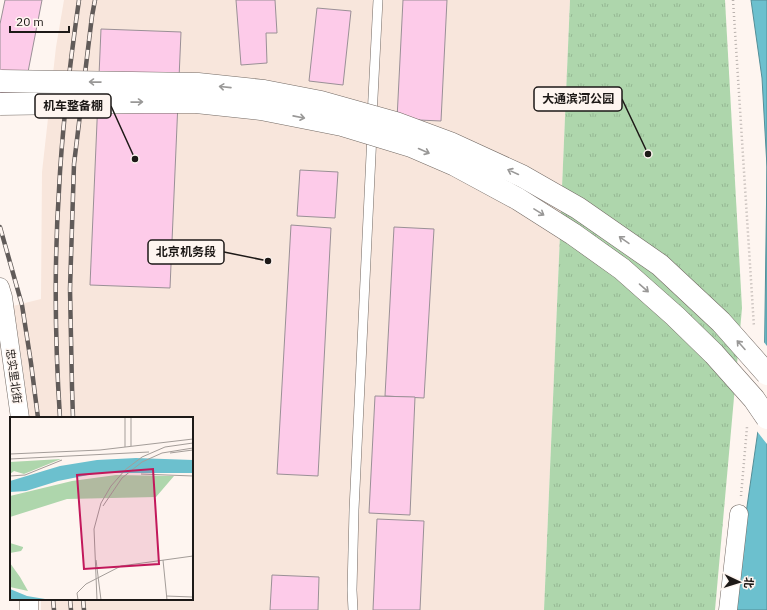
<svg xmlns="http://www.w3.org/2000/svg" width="767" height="610" viewBox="0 0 767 610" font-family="'IBM Plex Sans','Noto Sans SC',sans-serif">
	<defs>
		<pattern id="grass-tufts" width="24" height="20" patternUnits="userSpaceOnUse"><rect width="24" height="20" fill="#aed6ac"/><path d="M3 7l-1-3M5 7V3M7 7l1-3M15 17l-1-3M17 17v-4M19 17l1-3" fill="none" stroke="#95b793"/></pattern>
	</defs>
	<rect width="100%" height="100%" fill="#fef5f0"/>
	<path fill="#f8e6dc" d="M64 0H570L544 610H41V599H192V418H29L22 363 13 306 41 299 42 172 56 47Z"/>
	<path fill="url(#grass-tufts)" d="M570 0H725L742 308 715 610H544Z"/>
	<path fill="#6cc0ce" stroke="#548e97" d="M751 0H767V610H735L739 562 764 389 767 167 762 78Z"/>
	<path fill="#fef5f0" d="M763 341 767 346V444L756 430 762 389Z"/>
	<g fill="#fdcbe9" stroke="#9a9096">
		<path d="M5 0H42L20 113 0 109V24Z"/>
		<path d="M236 0H275L277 33H266L267 63 241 65Z"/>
		<path d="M403 0H447L441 121 397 119Z"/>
		<path d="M317 8 351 11 343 85 309 81Z"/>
		<path d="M101 29 181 32 170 288 90 285Z"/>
		<path d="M300 170 338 172 335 218 297 216Z"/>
		<path d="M291 225 331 228 318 476 277 474Z"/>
		<path d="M394 227 434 229 424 398 385 396Z"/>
		<path d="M375 396 415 397 410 515 369 513Z"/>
		<path d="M377 519 424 521 420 610H373Z"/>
		<path d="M272 575 319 577 318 610H270Z"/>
	</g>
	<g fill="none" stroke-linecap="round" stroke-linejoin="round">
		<defs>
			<g id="service">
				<path d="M372 117 378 0"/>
				<path d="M353 610 352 590 354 510 372 134"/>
			</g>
			<g id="minor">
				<path d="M0 287 3 297 20 418"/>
				<path d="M29 599V610"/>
				<path d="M728 610 739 514"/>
			</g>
		</defs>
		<use href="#service" stroke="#736a64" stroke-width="10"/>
		<use href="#minor" stroke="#736a64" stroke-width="19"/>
		<g stroke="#bab2ae" stroke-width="2.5" stroke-dasharray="1 3" stroke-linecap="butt">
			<path d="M733 0 754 327"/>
			<path d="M741 496 747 427"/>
		</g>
		<use href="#service" stroke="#fff" stroke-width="9"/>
		<use href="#minor" stroke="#fff" stroke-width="18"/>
		<defs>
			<g id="rail">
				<path d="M0 227 22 305 31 363 38 418"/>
				<path d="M60 418C55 342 54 266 59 190 62 127 70 63 79 0"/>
				<path d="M73 418 72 387 70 289 74 164 92 16 95 0"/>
				<path d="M53 599 54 610"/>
				<path d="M70 599 71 610"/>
				<path d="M83 599 84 610"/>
			</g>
		</defs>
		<use href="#rail" stroke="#615b59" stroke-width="4.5"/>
		<use href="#rail" stroke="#fef5f0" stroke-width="3" stroke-dasharray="9" stroke-linecap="butt"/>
		<defs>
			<g id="trunk-bridge">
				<path d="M1 81 198 84 264 91 321 102 396 123 450 143 522 176 578 208 660 265 721 322 767 374"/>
				<path d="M0 104 144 102H196L261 109 342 125 411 146 455 165 518 199 573 234 622 269 675 316 714 354 754 399 767 418"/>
			</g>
		</defs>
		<use href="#trunk-bridge" stroke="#736a64" stroke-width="23" stroke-linecap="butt"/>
		<use href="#trunk-bridge" stroke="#fff" stroke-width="22"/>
	</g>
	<defs><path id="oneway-shaft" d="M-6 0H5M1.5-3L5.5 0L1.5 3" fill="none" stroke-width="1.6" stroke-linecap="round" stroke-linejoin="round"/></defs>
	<g stroke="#999897">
		<use href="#oneway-shaft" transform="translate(95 82) rotate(-179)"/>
		<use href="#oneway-shaft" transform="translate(225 87) rotate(-174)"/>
		<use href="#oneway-shaft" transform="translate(137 102) rotate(-1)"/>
		<use href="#oneway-shaft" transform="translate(299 117) rotate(11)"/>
		<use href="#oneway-shaft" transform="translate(424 151) rotate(24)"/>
		<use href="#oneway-shaft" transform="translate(513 172) rotate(-155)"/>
		<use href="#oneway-shaft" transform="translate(539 212) rotate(32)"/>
		<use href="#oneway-shaft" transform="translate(624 240) rotate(-145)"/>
		<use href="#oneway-shaft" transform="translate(644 288) rotate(41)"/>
		<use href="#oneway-shaft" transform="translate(741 345) rotate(-132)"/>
	</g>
	<g text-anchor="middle" stroke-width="3" stroke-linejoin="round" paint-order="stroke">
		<g font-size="11" fill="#1d1917" stroke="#fef5f0">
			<text transform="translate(14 376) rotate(82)" y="4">忠实里北街</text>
		</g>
	</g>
	<g transform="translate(10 417)">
		<rect width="183" height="183" fill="#fef5f0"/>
		<path d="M51 42 14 57 4 54 0 57V45ZM106 58 164 59 146 80 57 82 0 100V79L62 64ZM0 146 10 160 18 174 0 170Z" fill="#aed6ac"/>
		<path d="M0 126 13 130V131L11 134 0 136Z" fill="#aed6ac"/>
		<path d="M126 41 183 43V56H88L48 64 16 74 0 75V64L50 49 87 43ZM0 172 17 179 41 183H0Z" fill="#6cc0ce"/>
		<path fill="none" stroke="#a49d99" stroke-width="1" d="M121 29V0M115 30V0M160 36 183 33M0 37 90 33 183 22M0 42 139 35M131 57 183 59M0 59 15 58 52 43M93 89 112 61 132 45 152 36 183 31M86 143 91 183M153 143 157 183M156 179 183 180M68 183 67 176 76 167 111 149 183 139M87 183 84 112 91 86 101 69 115 53 132 40 155 30 183 26"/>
		<path fill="#c2185b" fill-opacity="0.15" stroke="#c2185b" stroke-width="2" d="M143 52 149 147 74 152 67 58Z"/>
		<rect width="183" height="183" fill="none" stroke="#1d1917" stroke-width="2"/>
	</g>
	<path fill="none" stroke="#1d1917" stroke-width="1.5" d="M648 154L622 99M135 159L111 106M268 261L224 252"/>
	<g fill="#1d1917" stroke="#fef5f0" stroke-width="1.5">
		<circle cx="648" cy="154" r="4"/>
		<circle cx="135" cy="159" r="4"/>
		<circle cx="268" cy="261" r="4"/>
	</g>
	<g fill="#fef5f0" stroke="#1d1917" stroke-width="1.5">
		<rect x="534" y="87" width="88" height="24" rx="4"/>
		<rect x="35" y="94" width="76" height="24" rx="4"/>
		<rect x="148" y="240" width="76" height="24" rx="4"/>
	</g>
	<g font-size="12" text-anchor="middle" font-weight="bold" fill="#1d1917">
		<text x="578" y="103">大通滨河公园</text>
		<text x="73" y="110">机车整备棚</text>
		<text x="186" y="256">北京机务段</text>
	</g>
	<g transform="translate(739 582) rotate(94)" stroke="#fef5f0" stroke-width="3" paint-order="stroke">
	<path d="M0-3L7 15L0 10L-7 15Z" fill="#1d1917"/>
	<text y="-6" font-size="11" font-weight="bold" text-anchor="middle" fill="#1d1917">北</text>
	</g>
	<path d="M10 26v6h59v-6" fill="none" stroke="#1d1917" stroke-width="2"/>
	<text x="16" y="26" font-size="12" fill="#1d1917" stroke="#fef5f0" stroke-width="3" paint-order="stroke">20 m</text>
</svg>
